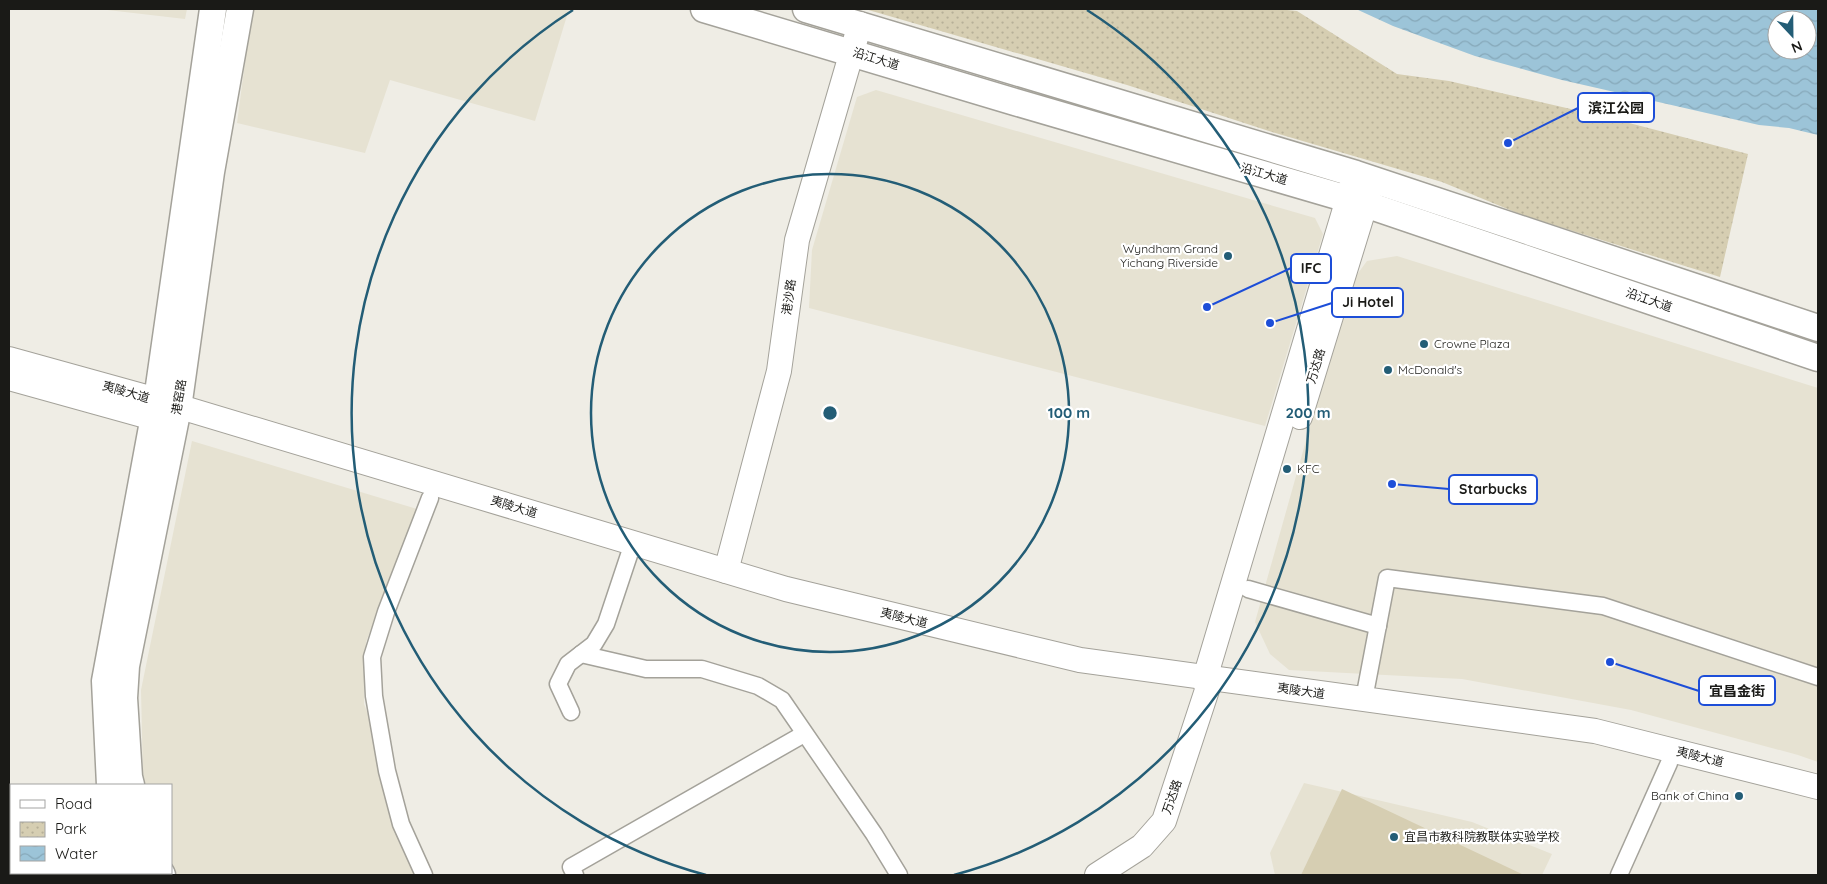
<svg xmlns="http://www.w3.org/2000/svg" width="1827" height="884" viewBox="0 0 1827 884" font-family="Quicksand,'Noto Sans SC',sans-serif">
	<defs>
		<pattern id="park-dots" width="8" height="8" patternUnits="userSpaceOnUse" patternTransform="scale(1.25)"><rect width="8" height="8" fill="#d6ceb2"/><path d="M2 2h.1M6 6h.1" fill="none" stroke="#b7b098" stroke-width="1.8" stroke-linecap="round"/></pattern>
		<pattern id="water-waves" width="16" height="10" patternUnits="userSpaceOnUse" patternTransform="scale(1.25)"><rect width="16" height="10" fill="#9cc4d8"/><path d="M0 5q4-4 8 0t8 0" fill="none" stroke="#86a8b9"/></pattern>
	</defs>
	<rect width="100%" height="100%" fill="#efede5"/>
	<g fill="#e6e2d2">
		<path d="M99 9H187L185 19Z"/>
		<path d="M252 9H569L535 121 390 80 365 153 237 123Z"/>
		<path d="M876 90 1315 218 1323 234 1265 426 809 308 812 250 857 97Z"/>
		<path d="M1397 256 1818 388V762L1798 755 1631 710 1462 679 1289 670 1270 654 1255 622 1350 284 1367 261Z"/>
		<path d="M192 441 417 509 366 642 364 704 431 875H174L171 869V785H145L143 778 141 690Z"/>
		<path d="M1304 783 1472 822 1552 854 1542 875H1275L1270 853Z"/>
	</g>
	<g fill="url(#park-dots)">
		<path d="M865 9H1277L1297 11 1397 74 1449 81 1610 118 1748 154 1720 277 1522 215 1442 182 1272 132 1127 85Z"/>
		<path d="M58 873H127L128 875H59Z"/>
	</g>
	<path fill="#d6ceb2" d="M1342 789 1524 875H1301Z"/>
	<path fill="url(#water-waves)" fill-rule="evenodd" d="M1356 9H1818V135L1789 128 1759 125 1562 80 1475 56 1393 26ZM1777 20H1807V50H1777Z"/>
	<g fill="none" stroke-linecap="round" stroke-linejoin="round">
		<g stroke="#9cc4d8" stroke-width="16">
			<path d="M9 854 11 858"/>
			<path d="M21 873 23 875"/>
		</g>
		<defs>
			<g id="street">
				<path d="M1248 589 1378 626"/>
				<path d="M581 654 646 669H702L758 686 782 700 874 834 899 875"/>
				<path d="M1364 699 1387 578 1603 606 1818 677"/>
				<path d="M571 712 558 684 568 664 594 644 606 624 629 555"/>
				<path d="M424 875 401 824 387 771 374 696 372 657 386 612 430 498"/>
				<path d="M575 875 571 867 804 734"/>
				<path d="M1619 875 1669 763"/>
			</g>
			<g id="secondary">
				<path d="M9 359 157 400 786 589 1080 660 1595 731 1818 787"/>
				<path d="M9 378 171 423"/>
				<path d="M1300 417 1371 186"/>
				<path d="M726 571 779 371 797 240 860 24"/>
				<path d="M1097 875 1142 846 1164 821 1207 690 1205 678 1353 182"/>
			</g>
			<g id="primary">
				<path d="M704 9 1015 102 1365 204 1818 358"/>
				<path d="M806 9 1356 174 1818 328"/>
				<path d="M110 785 105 681 157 400 213 9"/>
				<path d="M131 785 129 777 124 698 126 666 178 408 211 172 240 9"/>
				<path d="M141 873 142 875"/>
				<path d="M161 873 162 875"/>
			</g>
		</defs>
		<use href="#street" stroke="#a4a29a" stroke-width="19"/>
		<use href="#secondary" stroke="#a4a29a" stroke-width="26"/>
		<use href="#primary" stroke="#a4a29a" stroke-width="29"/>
		<use href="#street" stroke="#fff" stroke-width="16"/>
		<use href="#secondary" stroke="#fff" stroke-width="24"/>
		<use href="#primary" stroke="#fff" stroke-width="26"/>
	</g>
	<g fill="none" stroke="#235d76" stroke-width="2.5">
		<circle cx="830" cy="413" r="239"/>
		<path d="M706 875A478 478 0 0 1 573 10M1087 10A478 478 0 0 1 954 875"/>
	</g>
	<g fill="#235d76" stroke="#fff" stroke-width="2">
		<circle cx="1228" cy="256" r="5"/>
		<circle cx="1424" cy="344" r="5"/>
		<circle cx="1388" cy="370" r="5"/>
		<circle cx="1287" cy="469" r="5"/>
		<circle cx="1739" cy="796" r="5"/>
		<circle cx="1394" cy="837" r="5"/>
	</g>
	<g text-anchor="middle" stroke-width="4.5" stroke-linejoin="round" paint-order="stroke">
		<g font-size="12" fill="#1a1a17" stroke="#fff">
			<text transform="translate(876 59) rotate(17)" y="4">沿江大道</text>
			<text transform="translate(1264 174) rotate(16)" y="4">沿江大道</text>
			<text transform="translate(789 297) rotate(-82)" y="4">港沙路</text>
			<text transform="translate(1649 300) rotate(19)" y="4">沿江大道</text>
			<text transform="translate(1316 366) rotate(-73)" y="4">万达路</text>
			<text transform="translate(126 392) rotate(16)" y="4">夷陵大道</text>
			<text transform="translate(179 397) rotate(-81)" y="4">港窑路</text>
			<text transform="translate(514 507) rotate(17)" y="4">夷陵大道</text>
			<text transform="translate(904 618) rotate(14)" y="4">夷陵大道</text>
			<text transform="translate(1301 691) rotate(8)" y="4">夷陵大道</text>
			<text transform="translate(1700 757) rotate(14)" y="4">夷陵大道</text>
			<text transform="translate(1172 797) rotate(-71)" y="4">万达路</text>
		</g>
		<g font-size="12" fill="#1a1a17" stroke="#fff" text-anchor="start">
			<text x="1218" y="253" text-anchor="end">Wyndham Grand<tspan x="1218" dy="14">Yichang Riverside</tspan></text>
			<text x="1434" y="348">Crowne Plaza</text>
			<text x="1398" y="374">McDonald's</text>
			<text x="1297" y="473">KFC</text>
			<text x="1729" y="800" text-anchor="end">Bank of China</text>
			<text x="1404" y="841">宜昌市教科院教联体实验学校</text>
		</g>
	</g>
	<circle cx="830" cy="413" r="8" fill="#235d76" stroke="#fff" stroke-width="2.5"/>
	<g font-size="15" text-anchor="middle" font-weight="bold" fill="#235d76" stroke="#fff" stroke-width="4.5" stroke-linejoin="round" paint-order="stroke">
		<text x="1069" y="418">100 m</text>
		<text x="1308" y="418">200 m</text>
	</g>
	<path fill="none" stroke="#1d4ed8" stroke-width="2" d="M1508 143L1578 108M1207 307L1291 268M1270 323L1332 303M1392 484L1449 489M1610 662L1699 691"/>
	<g fill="#1d4ed8" stroke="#fff" stroke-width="2">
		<circle cx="1508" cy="143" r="5"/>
		<circle cx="1207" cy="307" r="5"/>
		<circle cx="1270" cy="323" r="5"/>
		<circle cx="1392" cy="484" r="5"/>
		<circle cx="1610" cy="662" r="5"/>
	</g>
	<g fill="#fff" stroke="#1d4ed8" stroke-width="2">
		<rect x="1578" y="93" width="76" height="29" rx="5"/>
		<rect x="1291" y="254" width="40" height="29" rx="5"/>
		<rect x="1332" y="288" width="71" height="29" rx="5"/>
		<rect x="1449" y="475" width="88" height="29" rx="5"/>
		<rect x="1699" y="676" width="76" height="29" rx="5"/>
	</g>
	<g font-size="14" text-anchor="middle" font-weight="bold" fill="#1a1a17">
		<text x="1616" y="113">滨江公园</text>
		<text x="1311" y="273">IFC</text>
		<text x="1368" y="307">Ji Hotel</text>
		<text x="1493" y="494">Starbucks</text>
		<text x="1737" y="696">宜昌金街</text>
	</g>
	<rect width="1827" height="884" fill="none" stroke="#1a1a17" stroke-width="20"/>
	<rect x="10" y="784" width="162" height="90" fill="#ffffff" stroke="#a3a3a2"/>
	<rect x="20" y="800" width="25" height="8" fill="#ffffff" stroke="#a3a3a2"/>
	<text x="55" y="809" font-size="15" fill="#1a1a17">Road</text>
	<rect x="20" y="822" width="25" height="15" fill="url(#park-dots)" stroke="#a3a3a2"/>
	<text x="55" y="834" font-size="15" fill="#1a1a17">Park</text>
	<rect x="20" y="846" width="25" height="15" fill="url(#water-waves)" stroke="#a3a3a2"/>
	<text x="55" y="859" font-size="15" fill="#1a1a17">Water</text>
	<g transform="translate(1792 35) rotate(158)"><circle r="24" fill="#ffffff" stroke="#a3a3a2"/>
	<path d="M0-4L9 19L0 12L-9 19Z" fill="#235d76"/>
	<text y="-8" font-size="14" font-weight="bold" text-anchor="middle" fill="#1a1a17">N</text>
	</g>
</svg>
